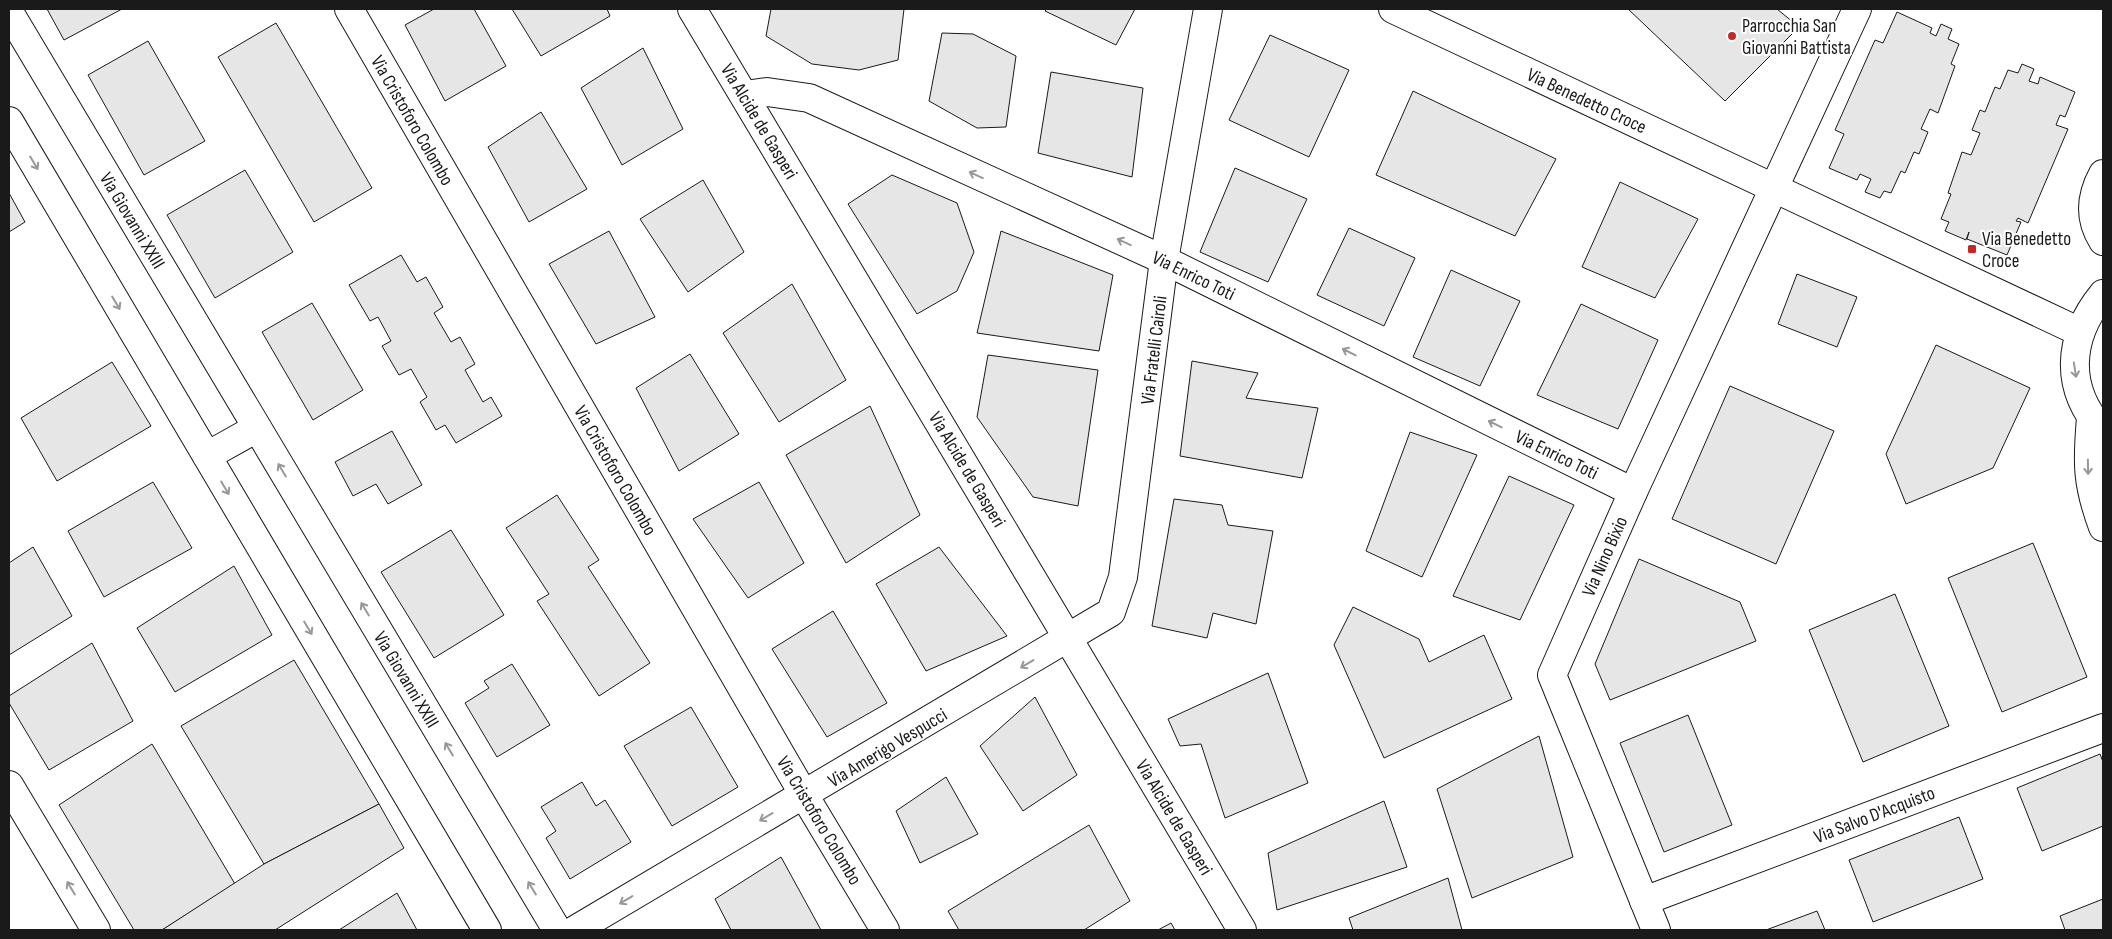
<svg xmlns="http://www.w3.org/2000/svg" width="2112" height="939" viewBox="0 0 2112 939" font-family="'Sofia Sans Condensed',sans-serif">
	<rect width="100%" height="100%" fill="#fff"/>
	<g fill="#e6e6e6" stroke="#1a1a1a">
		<path d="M47 9H122L64 40Z"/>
		<path d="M434 9H474L506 66 445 101 405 25Z"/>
		<path d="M512 9H607L610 16 541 56Z"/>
		<path d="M771 9H904L898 60 859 70 812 64 766 36Z"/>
		<path d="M1047 9H1135L1116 45 1045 11Z"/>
		<path d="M1628 9H1777L1799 27 1725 101Z"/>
		<path d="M1897 12 1932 28 1930 33 1936 36 1941 24 1952 29 1948 39 1959 44 1951 64 1955 66 1938 113 1930 109 1921 129 1928 132 1919 154 1914 152 1905 173 1901 171 1891 193 1884 191 1880 198 1865 192 1871 179 1860 174 1857 180 1829 168 1844 134 1835 130 1875 40 1883 43Z"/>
		<path d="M276 23 372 188 314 222 218 57Z"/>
		<path d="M942 33 973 34 1016 56 1006 127 977 128 929 101Z"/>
		<path d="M1270 35 1349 70 1309 157 1229 120Z"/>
		<path d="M148 41 205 141 144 175 88 75Z"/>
		<path d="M643 48 683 129 622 165 581 88Z"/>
		<path d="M2022 64 2034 69 2029 81 2038 84 2040 77 2075 92 2065 117 2060 115 2056 125 2068 129 2028 223 2018 218 2016 221 2021 222 2007 255 1967 239 1969 232 1966 240 1945 231 1949 222 1941 219 1951 194 1948 193 1962 152 1971 155 1980 133 1972 130 1980 110 1985 112 1995 87 2000 89 2008 70 2018 73Z"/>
		<path d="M1051 72 1143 88 1132 177 1038 153Z"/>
		<path d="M1413 91 1556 159 1515 236 1376 175Z"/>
		<path d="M541 112 587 189 529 222 488 147Z"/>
		<path d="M1235 168 1307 199 1268 282 1200 252Z"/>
		<path d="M245 170 293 252 215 298 167 215Z"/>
		<path d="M892 175 957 203 974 252 957 291 917 314 848 204Z"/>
		<path d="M703 180 744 252 688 292 640 219Z"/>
		<path d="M1620 182 1698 219 1655 298 1582 267Z"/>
		<path d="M9 193 25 222 9 232Z"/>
		<path d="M1349 228 1415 258 1384 326 1317 295Z"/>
		<path d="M609 231 655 317 596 344 549 264Z"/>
		<path d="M1001 231 1113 275 1099 351 977 333Z"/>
		<path d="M401 255 417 282 426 277 443 307 434 313 451 342 460 337 475 364 465 370 483 402 491 397 502 416 456 443 445 425 436 430 420 402 427 397 411 369 399 375 382 346 391 341 378 317 370 321 349 285Z"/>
		<path d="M1451 270 1520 301 1480 386 1413 357Z"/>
		<path d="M1797 274 1857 297 1837 347 1778 324Z"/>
		<path d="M792 284 846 380 779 422 723 333Z"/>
		<path d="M312 303 363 390 313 420 262 332Z"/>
		<path d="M1581 304 1658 340 1618 429 1537 395Z"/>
		<path d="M1936 345 2030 388 1993 468 1906 504 1886 454Z"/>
		<path d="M690 354 739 434 679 471 636 388Z"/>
		<path d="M988 355 1098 370 1078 506 1033 497 977 417Z"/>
		<path d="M1192 361 1258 373 1246 398 1318 408 1302 478 1180 456Z"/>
		<path d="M112 362 151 426 57 481 21 418Z"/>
		<path d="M1730 386 1834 431 1776 564 1672 519Z"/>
		<path d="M870 406 920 515 846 563 786 455Z"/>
		<path d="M392 431 422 485 388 504 376 484 353 496 335 462Z"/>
		<path d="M1410 432 1477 455 1422 577 1366 551Z"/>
		<path d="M1509 476 1574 505 1520 620 1453 596Z"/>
		<path d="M153 482 192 548 104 597 68 531Z"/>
		<path d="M759 482 804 563 748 598 693 519Z"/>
		<path d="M557 495 599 560 588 567 650 663 599 696 537 601 549 594 506 528Z"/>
		<path d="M1174 499 1222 505 1228 525 1273 531 1256 624 1213 613 1207 638 1152 626Z"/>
		<path d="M451 530 504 615 434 658 381 572Z"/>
		<path d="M2033 543 2087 677 2002 712 1948 578Z"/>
		<path d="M33 547 72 616 9 655V563Z"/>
		<path d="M939 547 1007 636 926 671 876 584Z"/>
		<path d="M1639 559 1740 602 1756 641 1610 700 1595 664Z"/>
		<path d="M234 566 272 635 175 692 137 628Z"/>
		<path d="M1895 594 1949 726 1863 762 1809 630Z"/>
		<path d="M1353 607 1419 639 1429 662 1484 635 1512 699 1384 758 1334 645Z"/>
		<path d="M833 611 887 703 827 737 772 649Z"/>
		<path d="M92 643 133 721 49 770 9 703V696Z"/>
		<path d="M294 660 379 804 264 864 181 726Z"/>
		<path d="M512 664 550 725 497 757 465 703 489 688 484 681Z"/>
		<path d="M1268 673 1308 783 1225 818 1201 744 1180 746 1168 719Z"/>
		<path d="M1035 697 1077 775 1023 811 980 746Z"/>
		<path d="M691 707 738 787 672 826 624 746Z"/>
		<path d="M1688 715 1732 825 1664 852 1620 743Z"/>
		<path d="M1539 736 1573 857 1472 898 1437 789Z"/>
		<path d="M152 744 235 884 162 930H134L59 805Z"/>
		<path d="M2100 754 2103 762V826L2042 851 2017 788Z"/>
		<path d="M946 777 978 834 920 863 896 811Z"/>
		<path d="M582 782 596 806 605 800 631 842 570 879 546 838 556 831 541 807Z"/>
		<path d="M1384 801 1407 867 1277 910 1268 853Z"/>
		<path d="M379 804 404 848 275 930H162L264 864Z"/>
		<path d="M1959 817 1983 879 1873 922 1849 860Z"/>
		<path d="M1089 825 1130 901 1084 930H959L948 911Z"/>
		<path d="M781 857 821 930H731L715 899Z"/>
		<path d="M1448 878 1462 930H1353L1349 918Z"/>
		<path d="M397 893 417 930H339Z"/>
		<path d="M2103 899V930H2065L2060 916Z"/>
		<path d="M1817 911 1825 930H1766Z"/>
		<path d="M1171 923 1175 930H1158Z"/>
	</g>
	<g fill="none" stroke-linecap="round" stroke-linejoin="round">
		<defs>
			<g id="minor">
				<path d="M349 9 804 795 885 930"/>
				<path d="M692 9 1242 930"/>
				<path d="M1393 9 2080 332"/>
				<path d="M9 12 557 930"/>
				<path d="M745 95 767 92 809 98 1164 260 1633 492"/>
				<path d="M9 121 487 930"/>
				<path d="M2103 174C2091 196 2089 219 2103 241"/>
				<path d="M2103 294C2067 338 2064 389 2103 431"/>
				<path d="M2091 418C2087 463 2087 484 2103 527"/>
				<path d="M207 456 257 428"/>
				<path d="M9 785 96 930"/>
				<path d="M1644 901 2103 728"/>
				<path d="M575 930 1111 612 1123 577 1164 260 1208 9"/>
				<path d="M1656 930 1552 675 1633 492 1857 9"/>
			</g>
		</defs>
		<use href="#minor" stroke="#1a1a1a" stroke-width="30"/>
		<use href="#minor" stroke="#fff" stroke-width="28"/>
	</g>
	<defs><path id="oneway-shaft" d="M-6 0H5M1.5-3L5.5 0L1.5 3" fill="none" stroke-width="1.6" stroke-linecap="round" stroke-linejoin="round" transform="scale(1.25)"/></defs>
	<g stroke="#989898">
		<use href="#oneway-shaft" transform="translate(34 163) rotate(59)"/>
		<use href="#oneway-shaft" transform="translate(976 175) rotate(-155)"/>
		<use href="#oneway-shaft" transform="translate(1124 242) rotate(-155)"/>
		<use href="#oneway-shaft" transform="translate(116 303) rotate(59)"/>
		<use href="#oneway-shaft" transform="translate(1349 352) rotate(-154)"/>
		<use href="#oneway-shaft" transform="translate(2075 370) rotate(81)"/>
		<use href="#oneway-shaft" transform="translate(1495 424) rotate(-154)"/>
		<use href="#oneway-shaft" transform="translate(2088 467) rotate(89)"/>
		<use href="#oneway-shaft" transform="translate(282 470) rotate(-121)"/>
		<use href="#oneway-shaft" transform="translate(225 488) rotate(59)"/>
		<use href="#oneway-shaft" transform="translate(365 609) rotate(-121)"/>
		<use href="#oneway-shaft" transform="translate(308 628) rotate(59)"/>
		<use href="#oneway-shaft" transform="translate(1027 664) rotate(149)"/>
		<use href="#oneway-shaft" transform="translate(449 749) rotate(-121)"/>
		<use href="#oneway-shaft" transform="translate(766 817) rotate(149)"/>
		<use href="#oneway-shaft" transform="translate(71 888) rotate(-121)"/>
		<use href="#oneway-shaft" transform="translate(532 888) rotate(-121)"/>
		<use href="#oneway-shaft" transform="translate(626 900) rotate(149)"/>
	</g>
	<g fill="#c62828" stroke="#fff" stroke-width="2">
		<circle cx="1732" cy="36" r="5"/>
		<rect x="1967" y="244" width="10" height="10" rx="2.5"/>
	</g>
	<g text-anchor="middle" stroke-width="4" stroke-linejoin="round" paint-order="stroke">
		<g font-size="19" fill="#1a1a1a" stroke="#fff" text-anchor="start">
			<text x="1742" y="32">Parrocchia San<tspan x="1742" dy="22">Giovanni Battista</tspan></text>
			<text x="1982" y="245">Via Benedetto<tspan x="1982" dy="22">Croce</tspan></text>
		</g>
		<g font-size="19" fill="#1a1a1a" stroke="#fff">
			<text transform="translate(1587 100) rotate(25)" y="7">Via Benedetto Croce</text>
			<text transform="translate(413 120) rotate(60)" y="7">Via Cristoforo Colombo</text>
			<text transform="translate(760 121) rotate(59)" y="7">Via Alcide de Gasperi</text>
			<text transform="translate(133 220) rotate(59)" y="7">Via Giovanni XXIII</text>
			<text transform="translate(1194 275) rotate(26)" y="7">Via Enrico Toti</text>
			<text transform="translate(1153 350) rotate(-83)" y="7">Via Fratelli Cairoli</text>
			<text transform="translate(1557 454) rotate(26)" y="7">Via Enrico Toti</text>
			<text transform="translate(968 469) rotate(59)" y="7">Via Alcide de Gasperi</text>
			<text transform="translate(616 470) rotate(60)" y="7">Via Cristoforo Colombo</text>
			<text transform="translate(1604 556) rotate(-66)" y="7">Via Nino Bixio</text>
			<text transform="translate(407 679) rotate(59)" y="7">Via Giovanni XXIII</text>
			<text transform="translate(887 747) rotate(-31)" y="7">Via Amerigo Vespucci</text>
			<text transform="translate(1874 814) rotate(-21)" y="7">Via Salvo D'Acquisto</text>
			<text transform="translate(1175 817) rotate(59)" y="7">Via Alcide de Gasperi</text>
			<text transform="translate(820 820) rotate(59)" y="7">Via Cristoforo Colombo</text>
		</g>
	</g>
	<rect width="2112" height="939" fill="none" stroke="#1a1a1a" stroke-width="20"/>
</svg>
